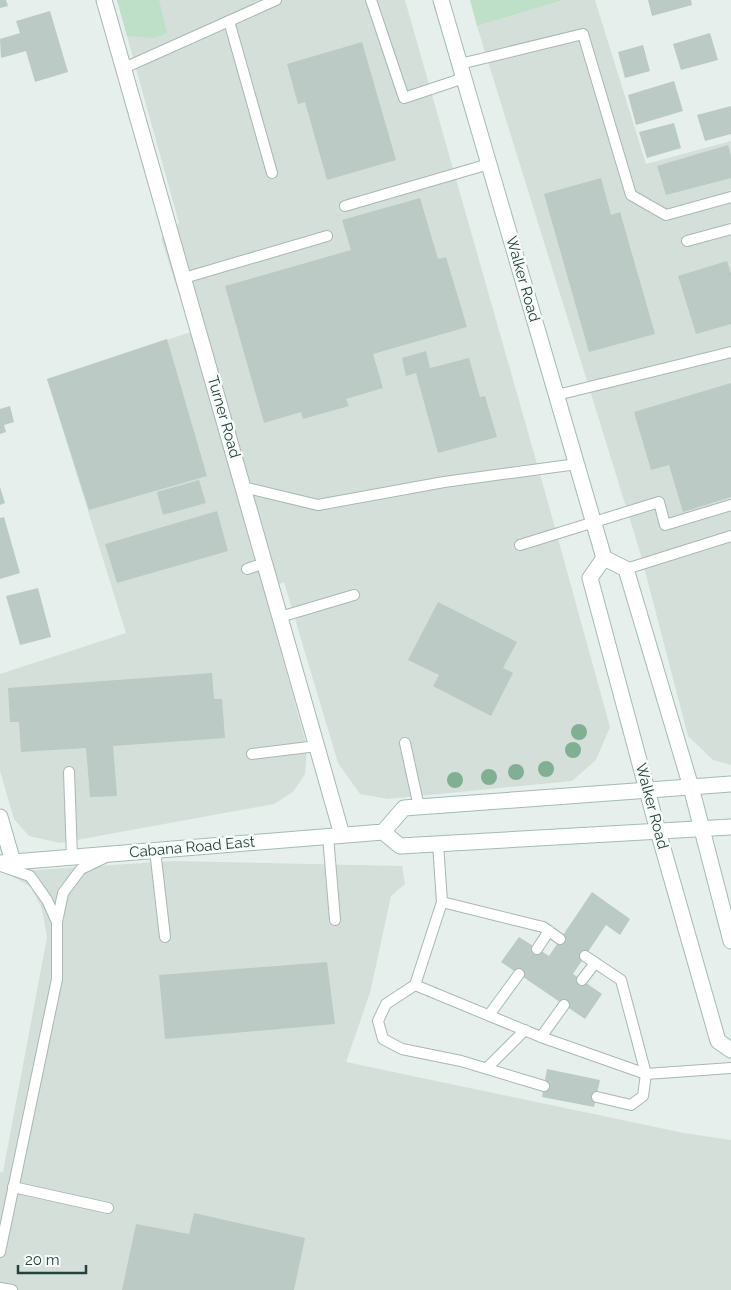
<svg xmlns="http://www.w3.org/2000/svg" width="731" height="1290" viewBox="0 0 731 1290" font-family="Raleway,sans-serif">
	<rect width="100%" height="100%" fill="#e6efeb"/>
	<g fill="#d4dfda">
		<path d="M117 0H405L549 506 610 727 596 760 572 781 388 799 360 794 338 763 284 582 264 591 307 747 305 774 293 792 274 804 60 843 29 836 14 819 0 771V674L126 633 47 379 191 332 161 238 179 223Z"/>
		<path d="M564 0H595L646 164 731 141V765L713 760 688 736 640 552 477 26Z"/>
		<path d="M173 861 402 866 405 884 391 896 370 993 346 1062 684 1133 731 1140V1290H0V1172H3L47 937 42 909 31 887 5 872Z"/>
	</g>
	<g fill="#bfe0c8">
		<path d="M117 0H159L167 33 154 38 127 36Z"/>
		<path d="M470 0H564L477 26Z"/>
	</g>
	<g fill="#bbcac4">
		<path d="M0 0H6L8 6 0 8Z"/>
		<path d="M648 0H691L692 5 652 16Z"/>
		<path d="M50 11 68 72 35 82 26 51 1 58 0 39 20 33 16 21Z"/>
		<path d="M710 33 718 60 681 70 673 44Z"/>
		<path d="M362 42 396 160 327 180 305 102 298 104 287 64Z"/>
		<path d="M643 45 650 71 625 78 618 52Z"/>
		<path d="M674 81 683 111 636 125 628 95Z"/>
		<path d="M731 106V134L705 141 697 115Z"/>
		<path d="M674 123 681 148 647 158 639 132Z"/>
		<path d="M728 145 731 156V178L666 195 657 166Z"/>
		<path d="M601 178 611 215 620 212 655 334 589 352 544 194Z"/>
		<path d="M420 198 438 259 446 257 467 327 373 354 383 388 346 399 349 406 303 419 301 412 264 423 225 286 351 250 342 220Z"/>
		<path d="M727 261 731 274V324L696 334 678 276Z"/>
		<path d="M167 339 207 476 89 510 47 379Z"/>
		<path d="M426 351 430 368 469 358 480 397 485 396 497 437 438 453 416 373 406 376 402 358Z"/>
		<path d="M731 383V497L683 512 669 465 651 470 634 412Z"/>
		<path d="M10 406 14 422 4 425 6 432 0 434V409Z"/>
		<path d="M199 480 206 503 163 515 157 492Z"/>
		<path d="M0 487 5 503 0 505Z"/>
		<path d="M217 511 228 551 117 583 105 544Z"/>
		<path d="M4 517 20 573 0 579V518Z"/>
		<path d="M38 588 51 637 20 645 6 596Z"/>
		<path d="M438 602 517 642 503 668 513 673 491 716 433 686 439 675 408 660Z"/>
		<path d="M212 673 214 699H222L225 738 113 746 117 796 90 797 86 748 21 752 19 722H10L8 688Z"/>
		<path d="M592 892 630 919 620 935 606 925 573 974 602 994 585 1019 501 962 519 937 549 956Z"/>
		<path d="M327 962 335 1024 165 1039 159 975Z"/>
		<path d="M547 1069 600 1080 594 1107 542 1097Z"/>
		<path d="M194 1213 305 1238 294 1290H122L136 1224 189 1234Z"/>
	</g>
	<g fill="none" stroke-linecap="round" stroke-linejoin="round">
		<defs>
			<g id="service">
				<path d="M371 0 404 98 464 78"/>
				<path d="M229 21 272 173"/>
				<path d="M460 64 583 34 631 195 666 215 731 197"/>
				<path d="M124 68 276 0"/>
				<path d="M345 206 489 164"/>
				<path d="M687 241 731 229"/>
				<path d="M184 278 327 236"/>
				<path d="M557 395 731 352"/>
				<path d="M243 487 318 505 444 482 577 464"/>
				<path d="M520 545 659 502 665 525 731 505"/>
				<path d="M247 569 265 563"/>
				<path d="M626 569 731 536"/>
				<path d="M280 617 354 595"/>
				<path d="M405 743 419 807"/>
				<path d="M252 754 317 746"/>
				<path d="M69 772 72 857"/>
				<path d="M328 836 335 920"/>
				<path d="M438 844 442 902 415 985 541 1037 646 1074 731 1068"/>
				<path d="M155 850 165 937"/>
				<path d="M1 866 30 876 47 900 57 922"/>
				<path d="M442 902 543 927 560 939"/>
				<path d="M537 949 549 931"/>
				<path d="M585 956 621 980 646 1074 643 1096 631 1105 597 1097"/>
				<path d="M582 980 595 963"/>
				<path d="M415 985 386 1004 378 1021 383 1039 402 1049 461 1061 544 1086"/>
				<path d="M489 1015 519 974"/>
				<path d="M541 1037 564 1005"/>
				<path d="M487 1068 525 1030"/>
				<path d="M13 1187 108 1208"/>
				<path d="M0 1252 57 979V922L63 893 81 869 104 858"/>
				<path d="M0 1288 12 1290"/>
			</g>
			<g id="minor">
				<path d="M104 0 342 835"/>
				<path d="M0 817 13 862"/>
			</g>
			<g id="secondary">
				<path d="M441 0 604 558 626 569 691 787 731 941"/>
				<path d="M604 558 590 578 658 831 718 1041 731 1050"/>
				<path d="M383 832 400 846 731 827"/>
				<path d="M0 863 383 832 404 808 731 784"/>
			</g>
		</defs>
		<use href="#service" stroke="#a8b8b2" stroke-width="12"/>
		<use href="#minor" stroke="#a8b8b2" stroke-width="17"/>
		<use href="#secondary" stroke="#a4bbb3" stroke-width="17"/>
		<use href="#service" stroke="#fff" stroke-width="10"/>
		<use href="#minor" stroke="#fff" stroke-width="15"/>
		<use href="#secondary" stroke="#fff" stroke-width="15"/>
	</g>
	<g fill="#80af93">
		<circle cx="579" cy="732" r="8"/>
		<circle cx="573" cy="750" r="8"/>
		<circle cx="546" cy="769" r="8"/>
		<circle cx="516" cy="772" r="8"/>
		<circle cx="489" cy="777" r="8"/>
		<circle cx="455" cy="780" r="8"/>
	</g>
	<g text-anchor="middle" stroke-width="5" stroke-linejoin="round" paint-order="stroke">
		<g font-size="15" fill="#24423a" stroke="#f7fbf9">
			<text transform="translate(523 279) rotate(74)" y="5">Walker Road</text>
			<text transform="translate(224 417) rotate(74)" y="5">Turner Road</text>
			<text transform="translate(652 806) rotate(75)" y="5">Walker Road</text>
			<text transform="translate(192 847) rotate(-5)" y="5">Cabana Road East</text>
		</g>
	</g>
	<path d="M18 1265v8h68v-8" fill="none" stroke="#24423a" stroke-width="2.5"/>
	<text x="25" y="1265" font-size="15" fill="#24423a" stroke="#f7fbf9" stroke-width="4" paint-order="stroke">20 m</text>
</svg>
